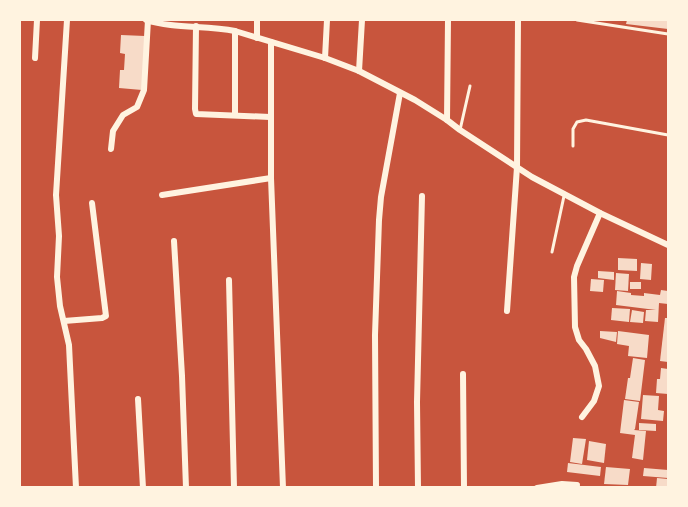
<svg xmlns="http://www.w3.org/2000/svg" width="688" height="507" viewBox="0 0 688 507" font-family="'IBM Plex Sans',sans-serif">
	<rect width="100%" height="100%" fill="#c8553d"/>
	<g fill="#f7dbc8">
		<path d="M627 20H668V29L626 24Z"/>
		<path d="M121 35 145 36 142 90 119 88 120 70H124L125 54 120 53Z"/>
		<path d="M618 258 637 259V271L618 270Z"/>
		<path d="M641 263 652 264 651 280 640 279Z"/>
		<path d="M598 271 614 272V280L598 278Z"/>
		<path d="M616 273 629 274 628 291 615 290Z"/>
		<path d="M591 279 604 280 603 292 590 291Z"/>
		<rect x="630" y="282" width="11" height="7"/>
		<path d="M661 290 668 291V304L659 303 658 322 645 321 646 310H656L616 305 617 291 631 293V295L644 296V293L660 295Z"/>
		<path d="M612 308 630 309 629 322 611 320Z"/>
		<path d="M632 310 644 312 643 323 630 322Z"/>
		<path d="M665 318H668V362L660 361Z"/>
		<path d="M600 331 617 332 616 342 600 338Z"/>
		<path d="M618 331 649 335 647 358 628 356 629 346 617 344Z"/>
		<path d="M633 358 645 360 640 401 625 399 628 378H630Z"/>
		<path d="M661 368 668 369V394L656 393 657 379H660Z"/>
		<path d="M643 395 659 396 658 410 664 411 663 421 641 419Z"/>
		<path d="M624 400 639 402 635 429 634 430 646 431 643 460 632 458 635 435 620 433Z"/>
		<path d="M639 423 656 424V431L639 430Z"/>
		<path d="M573 438 586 439 582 464 570 462Z"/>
		<path d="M589 441 606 444 604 463 587 460Z"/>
		<path d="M568 463 601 467 600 476 567 472Z"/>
		<path d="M606 467 630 469 628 485 604 484Z"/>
		<path d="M644 468 668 470V478L643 476Z"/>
		<path d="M657 478 668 479V488H656Z"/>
	</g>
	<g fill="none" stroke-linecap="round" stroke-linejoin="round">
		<g stroke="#fff3e0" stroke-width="3">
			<path d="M577 20 668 34"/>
			<path d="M460 130 470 86"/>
			<path d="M573 146V129L577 122 586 120 668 135"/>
			<path d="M552 252 564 196"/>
		</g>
		<g stroke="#fff3e0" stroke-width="6">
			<path d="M67 20 56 195 59 236 57 277 60 306 69 345 76 488"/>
			<path d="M146 20C174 29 206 25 235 31L325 58 359 71 415 100 447 120 460 130 532 177 600 213 668 245"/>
			<path d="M196 26 195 109 196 114 270 117"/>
			<path d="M257 38V20"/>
			<path d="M271 42V178L283 488"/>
			<path d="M35 58 37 20"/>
			<path d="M325 58 327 20"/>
			<path d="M359 71 362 20"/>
			<path d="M235 115V31"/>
			<path d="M447 120 448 20"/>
			<path d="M111 149 113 131 123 115 137 107 144 90 148 20"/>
			<path d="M162 195 271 178"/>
			<path d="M174 241 182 376 186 488"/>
			<path d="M229 280 234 488"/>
			<path d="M507 311 517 167 518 20"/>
			<path d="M64 321 102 318 106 316 92 203"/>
			<path d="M463 374 464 488"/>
			<path d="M138 399 143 488"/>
			<path d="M582 417 594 401 599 386 595 366 586 349 579 340 575 327 574 277 577 266 600 213"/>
			<path d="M376 488 375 335 379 220 381 197 400 93"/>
			<path d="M418 488 417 402 422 196"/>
			<path d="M537 488 562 484 577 485"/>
		</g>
	</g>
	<rect width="688" height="507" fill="none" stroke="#fff3e0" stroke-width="42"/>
</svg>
